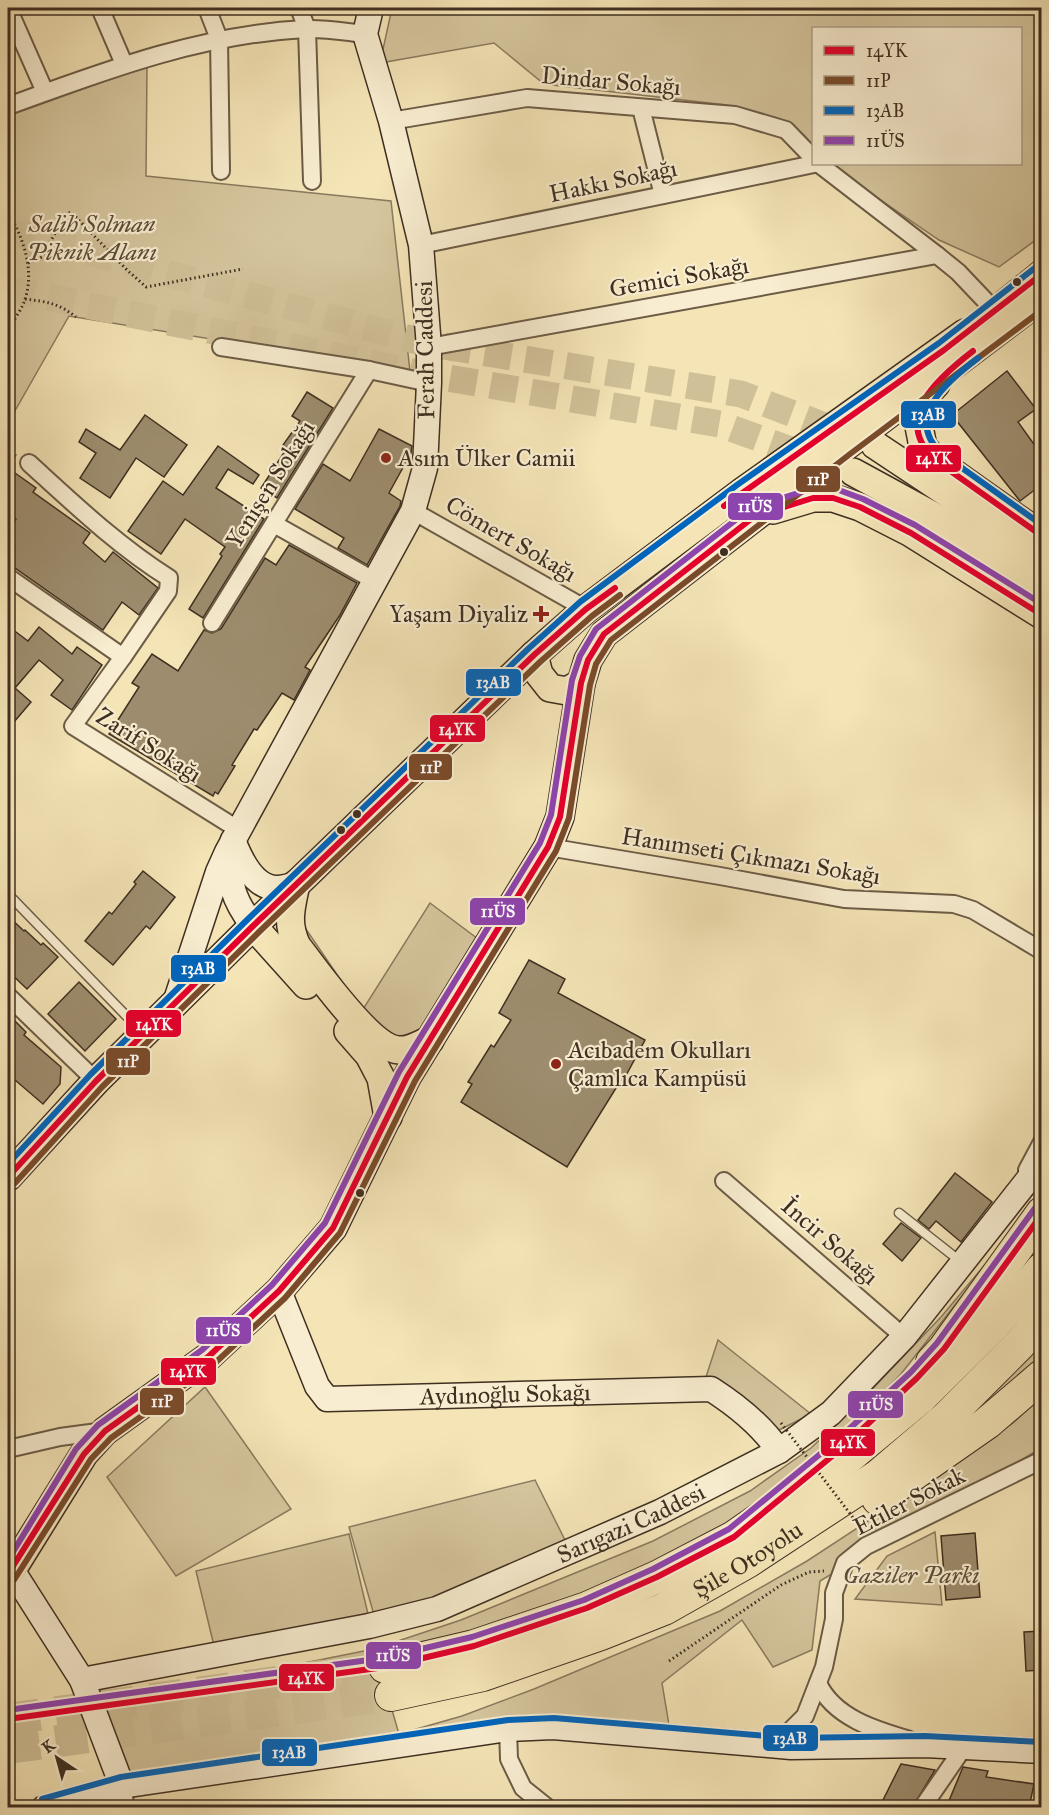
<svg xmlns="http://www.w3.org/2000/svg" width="1049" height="1815" viewBox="0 0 1049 1815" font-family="'IM FELL Great Primer',serif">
	<rect width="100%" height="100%" fill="#f4e4b6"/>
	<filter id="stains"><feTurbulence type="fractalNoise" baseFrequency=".00333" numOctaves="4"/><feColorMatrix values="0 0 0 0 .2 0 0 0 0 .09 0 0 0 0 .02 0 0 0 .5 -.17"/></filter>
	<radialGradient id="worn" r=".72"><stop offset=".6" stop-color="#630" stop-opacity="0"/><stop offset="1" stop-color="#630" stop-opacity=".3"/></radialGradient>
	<g fill="#d5c59d" stroke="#8a7a5f" stroke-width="1.5">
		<path d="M392 8H1041V236L999 267 939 240 828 164H1020V28H814L813 146 804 135 776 118 727 105 544 84 494 43 380 63Z"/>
		<path d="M147 66 146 176 391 201 410 371 69 316 8 423V116Z"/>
		<path d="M430 903 478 939 412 1051 377 1046 277 941 297 916 362 1011Z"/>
		<path d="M1009 1236 901 1374 841 1436 766 1497 651 1573 380 1669 399 1734 462 1716 534 1689 720 1611 807 1561 923 1485 1013 1423 1041 1397V1446L1033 1453 820 1581 812 1650 773 1667 742 1620 662 1683 669 1725 548 1715 399 1734 134 1786 102 1726 104 1703 374 1649 461 1620 653 1541 750 1491 811 1448 859 1403 941 1317Z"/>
		<path d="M718 1340 811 1414 769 1435 705 1380Z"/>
		<path d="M1041 1341V1362L967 1421 1039 1344Z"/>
		<path d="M205 1387 291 1509 176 1576 107 1477Z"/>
		<path d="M535 1480 568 1546 376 1622 349 1527Z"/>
		<path d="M935 1532 942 1605 855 1599 887 1556Z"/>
		<path d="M349 1534 368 1614 215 1650 196 1571Z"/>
	</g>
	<g fill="#9d8d6e" stroke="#3f2f21" stroke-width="1.5">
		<path d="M1007 371 1036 409 1018 422 1041 454V485L1020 501 952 415Z"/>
		<path d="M307 392 333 408 277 498 261 488 287 448 283 445 300 421 292 416Z"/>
		<path d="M145 415 187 445 164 477 136 458 110 498 80 478 96 453 79 442 86 429 120 450Z"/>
		<path d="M379 429 412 446 411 453 389 493 401 501 400 506 367 565 338 548 344 538 295 509 323 464 350 481Z"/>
		<path d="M218 446 259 475 253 484 228 469 216 488 264 519 203 618 189 609 222 556 220 554 225 547 185 519 161 554 128 531 163 481 183 495Z"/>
		<path d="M8 468 36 488 33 492 90 533 83 543 105 562 113 552 158 588 139 615 122 602 103 630 8 563V530L16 519 8 512Z"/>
		<path d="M289 545 357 583 340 615 305 667 310 670 294 700 282 693 257 730 254 729 232 765 235 766 218 794 215 792 213 796 109 734 139 687 132 683 152 654 178 671 204 630 212 633 221 629 265 558 276 565Z"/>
		<path d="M8 626 28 641 39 627 72 654 77 647 102 665 72 710 51 695 63 680 39 660 15 688 31 702 8 729Z"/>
		<path d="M143 871 175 897 150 929 146 926 113 965 85 941 109 912 112 914 136 884 134 882Z"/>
		<path d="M8 916 24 931 25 930 41 945 43 943 58 957 27 989 8 971Z"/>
		<path d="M529 960 565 979 558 993 645 1040 623 1081 621 1080 567 1167 461 1102 472 1084 468 1082 491 1045 494 1047 511 1020 499 1013Z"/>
		<path d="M79 982 116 1019 85 1051 48 1014Z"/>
		<path d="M8 1014 26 1032 24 1035 61 1067 60 1084 43 1104 8 1074Z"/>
		<path d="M955 1173 992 1202 961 1242 936 1221 929 1229 918 1220Z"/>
		<path d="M901 1223 921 1238 902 1261 883 1244Z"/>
		<path d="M975 1533 980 1597 946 1600 941 1536Z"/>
		<path d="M1041 1631V1670L1026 1671 1024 1632Z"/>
		<path d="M8 1699 34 1748 8 1762Z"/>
		<path d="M901 1764 935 1770 912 1808H879Z"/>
		<path d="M963 1767 988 1771 986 1777 1034 1784 1029 1808H946Z"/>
	</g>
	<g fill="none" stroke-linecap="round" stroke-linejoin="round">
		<g stroke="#d0c098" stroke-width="27" stroke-dasharray="27 14" stroke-linecap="butt">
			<path d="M8 232 33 237 425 343 741 394 851 436"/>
			<path d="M8 289 418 373 720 424 815 459"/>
		</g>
		<g stroke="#d0c098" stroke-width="32" stroke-dasharray="32 16" stroke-linecap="butt">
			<path d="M8 1719 385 1667"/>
			<path d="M8 1748 391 1695"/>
		</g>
		<defs>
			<g id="lane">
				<path d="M1042 867V870"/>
				<path d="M8 894 142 1032"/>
				<path d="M899 1213 960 1261"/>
			</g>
			<g id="street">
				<path d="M8 8 45 92"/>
				<path d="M100 8 124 64"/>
				<path d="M207 8 219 39 221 171"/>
				<path d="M299 8 307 29 312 181"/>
				<path d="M8 106C104 71 202 34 305 29 325 28 346 32 365 34"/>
				<path d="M641 108 663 195"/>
				<path d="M391 121 527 98 735 115 786 130 814 159"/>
				<path d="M819 164 937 255 958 272 995 311"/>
				<path d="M421 245 814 164"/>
				<path d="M221 347 369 370 429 383"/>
				<path d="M429 347 937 255"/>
				<path d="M29 463C74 504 118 546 169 578L168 591 123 657"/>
				<path d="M413 511 586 609"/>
				<path d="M274 524 375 581"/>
				<path d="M8 577 123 657 73 726 239 830"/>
				<path d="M212 623 369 370"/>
				<path d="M548 847 720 876 844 899 954 904 973 910 1042 951"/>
				<path d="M8 996 96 1081"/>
				<path d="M1027 1170 1042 1142"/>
				<path d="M724 1181 904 1337"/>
				<path d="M8 1449 60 1437 105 1431"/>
				<path d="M818 1683C834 1718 876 1730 910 1740"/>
				<path d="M508 1729 509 1759 523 1788 548 1808"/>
				<path d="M768 1745 787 1734 805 1716 824 1667 834 1619V1593L845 1563 866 1546 1042 1460"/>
				<path d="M122 1786 126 1808"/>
				<path d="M922 1808 964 1747"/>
			</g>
			<g id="secondary">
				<path d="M233 840C240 858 253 888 277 888 283 888 290 886 296 884"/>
				<path d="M232 851C228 884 233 899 253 926"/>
				<path d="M175 1003 218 872 227 852 413 511 425 468 429 383V347L421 245 391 121 365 34 371 8"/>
				<path id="s1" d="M279 1291 317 1386 327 1399 711 1389C736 1405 762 1426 779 1451"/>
				<path d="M12 1570 82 1680 122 1786"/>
				<path id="s2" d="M82 1680 369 1626 437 1609 660 1512 779 1451 831 1413 904 1337 1042 1162"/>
				<path d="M44 1808 122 1786 508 1729 553 1727 791 1747 925 1745 1042 1751"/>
			</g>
			<g id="primary">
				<path d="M1006 303 1042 274"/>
				<path d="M936 384 923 398 918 421 923 447 935 460 1042 536"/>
				<path d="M875 445 1042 556"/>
				<path d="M853 472 941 520 1042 586"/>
				<path d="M773 510 813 498H833L860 507 911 533 1042 615"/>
				<path d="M534 655 539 674 550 688 567 691 581 683"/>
				<path d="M296 884C291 908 286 923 297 946 316 970 370 1049 399 1050 410 1051 420 1044 430 1040"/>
				<path d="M253 926 306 985"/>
				<path d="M348 1031 369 1055 381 1078 388 1117"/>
				<path d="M8 1177 96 1081 253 926 534 655 586 609 742 492 965 333"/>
				<path d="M8 1574 12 1570 84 1454 105 1431 208 1357 279 1291 333 1228 407 1077 548 847 560 817 581 683 588 660 604 634 845 447 1042 298"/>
			</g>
			<g id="highway">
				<path d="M932 1362 944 1349 1042 1213"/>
				<path d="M878 1499 987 1423 1042 1376"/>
				<path d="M385 1667 474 1646 587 1608 657 1577 734 1537 849 1457 919 1399 994 1325 1042 1269"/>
				<path id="s3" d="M391 1695 483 1675 601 1634 664 1609 747 1562 878 1476 946 1418 1019 1345 1042 1317"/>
			</g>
		</defs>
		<use href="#lane" stroke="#6c5c46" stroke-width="11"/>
		<use href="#street" stroke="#6c5c46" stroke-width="20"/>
		<use href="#secondary" stroke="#3f2f21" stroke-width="27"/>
		<use href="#primary" stroke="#3f2f21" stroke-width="30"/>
		<use href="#highway" stroke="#3f2f21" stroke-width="34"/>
		<g stroke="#3f2f21" stroke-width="3" stroke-dasharray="1.5 3" stroke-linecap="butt">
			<path d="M8 212C26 242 38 281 19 312 15 318 13 324 8 328"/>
			<path d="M28 263 42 257 65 215 71 212 128 271 146 287 243 269"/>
			<path d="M25 299C48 302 58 303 76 317"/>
			<path d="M8 450 16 456"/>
			<path d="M669 1661 781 1585 809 1572 824 1571"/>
		</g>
		<use href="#lane" stroke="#f8edd0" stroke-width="8"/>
		<use href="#street" stroke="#f8edd0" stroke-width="16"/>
		<use href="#secondary" stroke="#f8edd0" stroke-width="24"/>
		<use href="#primary" stroke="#f4e4b6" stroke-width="27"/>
		<use href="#highway" stroke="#f4e4b6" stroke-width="32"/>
		<path stroke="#3f2f21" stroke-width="3" stroke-dasharray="1.5 3" stroke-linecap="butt" d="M781 1423 864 1532"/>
		<defs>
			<g id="bus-1">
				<path d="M973 351C938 378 891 418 935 460L1042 536"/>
				<path d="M724 506 944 350 1042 274"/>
				<path d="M8 1177 96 1081 253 926 534 655 586 609 615 588"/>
				<path d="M8 1574 84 1454 105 1431 208 1357 279 1291 333 1228 407 1077 548 847 560 817 581 683 588 660 604 634 755 516 813 498H833L860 507 911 533 1042 615"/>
				<path d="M8 1719 385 1667 474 1646 587 1608 657 1577 734 1537 842 1448 917 1378 944 1349 1042 1214"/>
			</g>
			<g id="bus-2">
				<path d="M15 1183 102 1087 259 932 540 662 592 616 620 595"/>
				<path d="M14 1580 91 1459 111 1438 214 1364 285 1298 340 1233 415 1081 556 851 569 818 590 685 596 664 611 640 850 454 1042 310"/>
			</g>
			<g id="bus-3">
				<path d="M978 358C949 380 903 417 941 453L1042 525"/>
				<path d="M8 1164 90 1075 247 920 528 649 580 602 737 485 939 343 1036 267"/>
				<path d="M42 1799 121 1777 508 1720 554 1718 791 1738 925 1736 1042 1742"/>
			</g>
			<g id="bus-4">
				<path d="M8 1560 76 1449 98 1425 202 1350 272 1285 325 1223 399 1072 540 843 551 815 572 680 580 656 596 629 751 508 811 489H836L863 499 915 525 1042 604"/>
				<path d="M8 1710 383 1658 472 1637 584 1600 653 1569 729 1529 836 1441 911 1372 937 1343 1035 1208"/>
			</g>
		</defs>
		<use href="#bus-1" stroke="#f8edd0" stroke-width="10"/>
		<use href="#bus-2" stroke="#f8edd0" stroke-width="10"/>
		<use href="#bus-3" stroke="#f8edd0" stroke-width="10"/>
		<use href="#bus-4" stroke="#f8edd0" stroke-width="10"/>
		<use href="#bus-1" stroke="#e4002b" stroke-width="6"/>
		<use href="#bus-2" stroke="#7a4b2a" stroke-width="6"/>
		<use href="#bus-3" stroke="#0065bd" stroke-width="6"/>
		<use href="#bus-4" stroke="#8e44ad" stroke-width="6"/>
	</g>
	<g fill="#3f2f21" stroke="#f8edd0" stroke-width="2">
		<circle cx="1017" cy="282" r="5"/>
		<circle cx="724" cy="552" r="5"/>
		<circle cx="357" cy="814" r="5"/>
		<circle cx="341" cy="830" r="5"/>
		<circle cx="360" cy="1193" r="5"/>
	</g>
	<g fill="#8f2418" stroke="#f8edd0" stroke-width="2">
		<circle cx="386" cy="458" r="6"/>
		<path d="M538 605h6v6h6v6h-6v6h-6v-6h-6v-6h6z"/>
		<circle cx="556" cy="1064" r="6"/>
	</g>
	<g text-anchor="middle" stroke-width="4.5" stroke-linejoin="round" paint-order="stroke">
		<g font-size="24" fill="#3f2f21" stroke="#f8edd0">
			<text transform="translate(611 81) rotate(5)" y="8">Dindar Sokağı</text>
			<text transform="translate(613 181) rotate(-12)" y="8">Hakkı Sokağı</text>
			<text transform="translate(679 277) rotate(-10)" y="8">Gemici Sokağı</text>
			<text transform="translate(425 350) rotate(-91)" y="8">Ferah Caddesi</text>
			<text transform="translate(270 484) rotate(-58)" y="8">Yenişen Sokağı</text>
			<text transform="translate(511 539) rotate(30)" y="8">Cömert Sokağı</text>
			<text transform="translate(149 745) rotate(32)" y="8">Zarif Sokağı</text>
			<text transform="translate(751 856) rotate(9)" y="8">Hanımseti Çıkmazı Sokağı</text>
			<text transform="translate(830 1241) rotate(41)" y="8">İncir Sokağı</text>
			<text dy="8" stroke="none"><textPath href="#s1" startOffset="297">Aydınoğlu Sokağı</textPath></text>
			<text transform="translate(909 1501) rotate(-27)" y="8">Etiler Sokak</text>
			<text dy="8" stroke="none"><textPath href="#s2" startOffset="574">Sarıgazi Caddesi</textPath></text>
			<text dy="8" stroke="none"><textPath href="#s3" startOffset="384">Şile Otoyolu</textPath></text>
		</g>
		<g font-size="24" font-style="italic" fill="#5d4d3a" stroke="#f8edd0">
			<text x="92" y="232">Salih Solman<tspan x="92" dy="28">Piknik Alanı</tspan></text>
			<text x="911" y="1583">Gaziler Parkı</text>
		</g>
		<g font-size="24" fill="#3f2f21" stroke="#f8edd0" text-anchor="start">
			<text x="398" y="466">Asım Ülker Camii</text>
			<text x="528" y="622" text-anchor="end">Yaşam Diyaliz</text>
			<text x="568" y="1058">Acıbadem Okulları<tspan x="568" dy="28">Çamlıca Kampüsü</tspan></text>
		</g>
	</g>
	<g stroke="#f8edd0" stroke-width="2">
		<rect x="900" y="400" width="57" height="29" rx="6" fill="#0065bd"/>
		<rect x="905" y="444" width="57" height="29" rx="6" fill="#e4002b"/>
		<rect x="795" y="465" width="46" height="28" rx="6" fill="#7a4b2a"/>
		<rect x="727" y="492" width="57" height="29" rx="6" fill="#8e44ad"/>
		<rect x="465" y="668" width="57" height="29" rx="6" fill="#0065bd"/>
		<rect x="429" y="714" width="57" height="29" rx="6" fill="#e4002b"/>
		<rect x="408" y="753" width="45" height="28" rx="6" fill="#7a4b2a"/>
		<rect x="469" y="897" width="57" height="29" rx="6" fill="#8e44ad"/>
		<rect x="170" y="954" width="57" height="29" rx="6" fill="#0065bd"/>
		<rect x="125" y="1009" width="57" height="29" rx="6" fill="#e4002b"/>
		<rect x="105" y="1047" width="46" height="29" rx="6" fill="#7a4b2a"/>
		<rect x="195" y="1316" width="57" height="29" rx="6" fill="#8e44ad"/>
		<rect x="160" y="1357" width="57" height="29" rx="6" fill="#e4002b"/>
		<rect x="139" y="1387" width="46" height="29" rx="6" fill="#7a4b2a"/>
		<rect x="847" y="1390" width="57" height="29" rx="6" fill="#8e44ad"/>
		<rect x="820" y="1428" width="56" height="29" rx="6" fill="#e4002b"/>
		<rect x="365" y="1641" width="57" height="29" rx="6" fill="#8e44ad"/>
		<rect x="278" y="1663" width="57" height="29" rx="6" fill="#e4002b"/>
		<rect x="762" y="1724" width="57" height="28" rx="6" fill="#0065bd"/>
		<rect x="261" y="1738" width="57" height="29" rx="6" fill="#0065bd"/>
	</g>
	<g font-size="16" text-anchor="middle" font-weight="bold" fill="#fff">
		<text x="928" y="420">13AB</text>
		<text x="934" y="464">14YK</text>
		<text x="818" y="485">11P</text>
		<text x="755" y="512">11ÜS</text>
		<text x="493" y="688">13AB</text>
		<text x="457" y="735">14YK</text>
		<text x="431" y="773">11P</text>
		<text x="498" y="917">11ÜS</text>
		<text x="198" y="974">13AB</text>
		<text x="154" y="1030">14YK</text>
		<text x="128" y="1067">11P</text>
		<text x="223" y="1336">11ÜS</text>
		<text x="188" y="1377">14YK</text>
		<text x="162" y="1407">11P</text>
		<text x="876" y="1410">11ÜS</text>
		<text x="848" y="1448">14YK</text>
		<text x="393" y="1661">11ÜS</text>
		<text x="306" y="1684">14YK</text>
		<text x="790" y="1744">13AB</text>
		<text x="289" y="1758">13AB</text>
	</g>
	<rect width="1049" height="1815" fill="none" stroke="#f4e4b6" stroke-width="30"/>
	<rect x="9" y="9" width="1031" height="1797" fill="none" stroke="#3f2f21" stroke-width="3"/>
	<rect x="15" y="15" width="1019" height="1785" fill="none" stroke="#3f2f21" stroke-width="1.5"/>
	<rect x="812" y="27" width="210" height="138" fill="#f8edd0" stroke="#aea18a" stroke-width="1.5"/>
	<rect x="824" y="46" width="30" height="9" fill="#e4002b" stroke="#aea18a" stroke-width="1.5"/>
	<text x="866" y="57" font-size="18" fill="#3f2f21">14YK</text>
	<rect x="824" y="76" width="30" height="9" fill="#7a4b2a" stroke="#aea18a" stroke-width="1.5"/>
	<text x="866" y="87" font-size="18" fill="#3f2f21">11P</text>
	<rect x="824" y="106" width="30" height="9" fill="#0065bd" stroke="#aea18a" stroke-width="1.5"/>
	<text x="866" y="117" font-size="18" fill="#3f2f21">13AB</text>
	<rect x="824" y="136" width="30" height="9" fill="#8e44ad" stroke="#aea18a" stroke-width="1.5"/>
	<text x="866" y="147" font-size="18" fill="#3f2f21">11ÜS</text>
	<g transform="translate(57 1758) rotate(324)" stroke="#f8edd0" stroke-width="4.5" paint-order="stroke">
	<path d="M0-4.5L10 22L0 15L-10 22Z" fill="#3f2f21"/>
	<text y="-9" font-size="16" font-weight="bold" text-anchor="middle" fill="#3f2f21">K</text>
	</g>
	<rect width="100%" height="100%" filter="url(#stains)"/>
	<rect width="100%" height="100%" fill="url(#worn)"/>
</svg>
